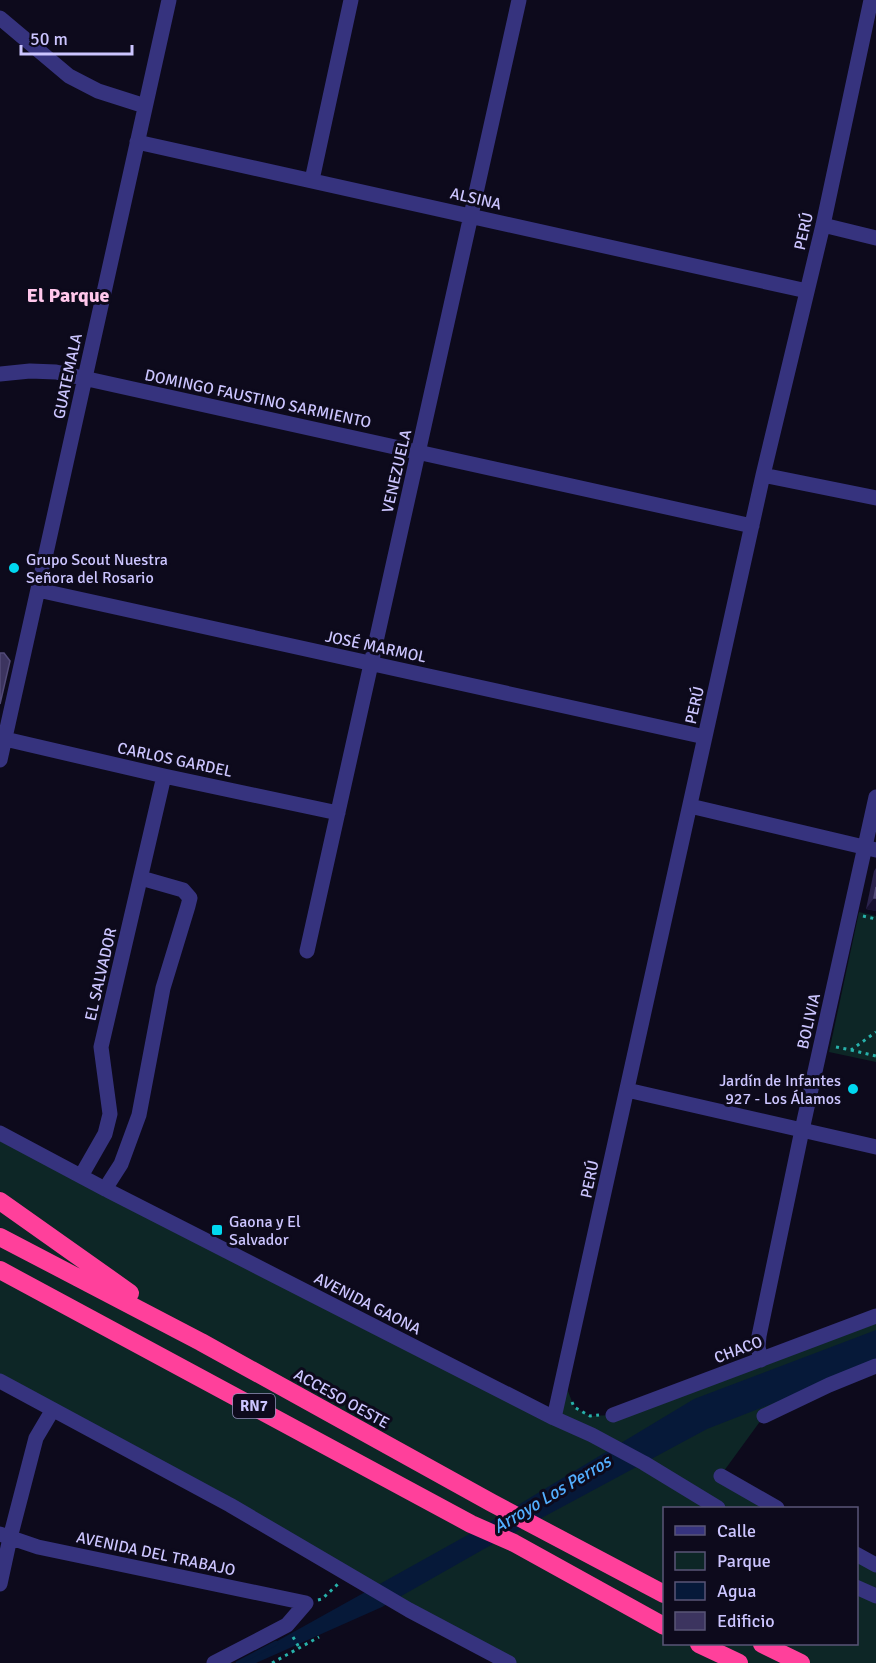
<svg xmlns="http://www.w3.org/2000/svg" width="876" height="1663" viewBox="0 0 876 1663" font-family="Signika,sans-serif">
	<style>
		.green { fill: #0d2626 }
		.water { fill: #061939 }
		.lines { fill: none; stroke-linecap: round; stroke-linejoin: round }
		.stream { stroke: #061939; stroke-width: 4.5 }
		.path { stroke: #27b1aa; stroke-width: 3; stroke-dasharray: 3 4.5; stroke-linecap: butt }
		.minor { stroke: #36337e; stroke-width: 15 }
		.highway { stroke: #ff409b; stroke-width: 18 }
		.wall { fill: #2a224c }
		.shaded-wall { fill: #171130 }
		.building { fill: #3c345f; stroke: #524a78; stroke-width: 1.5 }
		.poi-dot { fill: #00d8f0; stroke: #0d0a1c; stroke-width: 2 }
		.labels { text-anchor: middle; stroke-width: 6; stroke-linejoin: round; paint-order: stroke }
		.shield { fill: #0d0a1c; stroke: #938dbb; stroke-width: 1.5 }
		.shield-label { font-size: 15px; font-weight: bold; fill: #ccc5ff }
		.street-label { font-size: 16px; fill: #ccc5ff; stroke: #0d0a1c }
		.poi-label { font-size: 16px; fill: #ccc5ff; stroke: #0d0a1c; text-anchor: start }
		.water-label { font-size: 18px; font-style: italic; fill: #53afff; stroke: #0d0a1c }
		.quarter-label { font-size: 20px; font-weight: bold; fill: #ffc7eb; stroke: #0d0a1c }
	</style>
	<rect width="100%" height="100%" fill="#0d0a1c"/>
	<path class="green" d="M859,912L876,916V1062L829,1052Z
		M0,1133L554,1418L563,1378L574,1407L590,1416L613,1415L876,1316V1366L764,1416L721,1475L777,1508H664V1644H856L857,1554L876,1565V1663H509L0,1381Z"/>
	<path class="water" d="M876,1330V1363L707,1429L484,1549L382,1607L256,1663H238L473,1532L694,1399Z"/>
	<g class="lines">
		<path class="stream" d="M238,1663L276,1643"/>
		<path class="path" d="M863,916L876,919
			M836,1047L851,1050L876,1032
			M851,1050L876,1056
			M572,1402L574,1407L590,1416L599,1415
			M318,1600L322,1599L338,1584
			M293,1637L300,1649
			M272,1663L319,1637"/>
		<path class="minor" d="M0,18L69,76L98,91L145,106
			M137,142L807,291
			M312,180L351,0
			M823,225L876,238
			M0,374L30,371L56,372L752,526
			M763,475L876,498
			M38,590L705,737
			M5,739L164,776L338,813
			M0,760L169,0
			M690,806L876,850
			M307,951L519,0
			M627,1090L876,1147
			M0,1133L105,1189L554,1418L592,1435L644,1463L718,1508
			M81,1176L105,1134L110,1114L101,1047L164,776
			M105,1189L121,1164L139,1115L163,988L188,906L190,898L183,890L141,878
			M761,1360L758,1347L759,1336L802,1130L876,797
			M0,1381L230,1505L409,1610L509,1663
			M613,1415L876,1316
			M764,1416L829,1385L876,1366
			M554,1418L763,475L823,225L871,0
			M721,1476L777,1508
			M0,1534L38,1547L306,1603L287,1625L214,1663
			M856,1554L876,1565
			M0,1584L10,1538L36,1438L52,1411
			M856,1587L876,1596"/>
		<path class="highway" d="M0,1201L130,1293
			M0,1237L201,1342L492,1503L664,1594
			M0,1270L471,1524L514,1543L664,1626
			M699,1644L739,1663
			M762,1644L801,1663"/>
	</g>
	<path class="wall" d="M876,868V911L866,909L874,871Z"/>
	<path class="shaded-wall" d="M874,898H876V911L866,909Z"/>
	<path class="building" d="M0,653H4L10,661L0,704Z
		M876,887V898H874Z"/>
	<g class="poi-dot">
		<circle cx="14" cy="568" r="6"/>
		<circle cx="853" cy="1089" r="6"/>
		<rect x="211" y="1224" width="12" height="12" rx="3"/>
	</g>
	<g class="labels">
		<rect class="shield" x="233" y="1394" width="42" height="24" rx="4.5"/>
		<g class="shield-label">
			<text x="254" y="1411">RN7</text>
		</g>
		<g class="street-label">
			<text transform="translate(476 198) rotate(13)" y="6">ALSINA</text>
			<text transform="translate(803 231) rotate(-77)" y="6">PERÚ</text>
			<text transform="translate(67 376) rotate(-78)" y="6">GUATEMALA</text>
			<text transform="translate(258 398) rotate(12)" y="6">DOMINGO FAUSTINO SARMIENTO</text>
			<text transform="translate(396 471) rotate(-77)" y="6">VENEZUELA</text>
			<text transform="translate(376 646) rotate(12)" y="6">JOSÉ MARMOL</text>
			<text transform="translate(694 705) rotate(-77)" y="6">PERÚ</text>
			<text transform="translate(175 759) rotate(12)" y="6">CARLOS GARDEL</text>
			<text transform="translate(100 974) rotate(-77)" y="6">EL SALVADOR</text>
			<text transform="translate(808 1021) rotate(-77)" y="6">BOLIVIA</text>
			<text transform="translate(589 1179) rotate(-78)" y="6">PERÚ</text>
			<text transform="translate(368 1303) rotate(27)" y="6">AVENIDA GAONA</text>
			<text transform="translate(738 1349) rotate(-21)" y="6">CHACO</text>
			<text transform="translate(342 1398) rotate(29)" y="6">ACCESO OESTE</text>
			<text transform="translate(156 1553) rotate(12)" y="6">AVENIDA DEL TRABAJO</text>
		</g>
		<g class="poi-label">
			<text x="26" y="565">Grupo Scout Nuestra<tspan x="26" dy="18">Señora del Rosario</tspan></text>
			<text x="841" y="1086" text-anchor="end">Jardín de Infantes<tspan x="841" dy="18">927 - Los Álamos</tspan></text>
			<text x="229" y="1227">Gaona y El<tspan x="229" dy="18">Salvador</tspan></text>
		</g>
		<g class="water-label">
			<text transform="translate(552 1494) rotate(-31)" y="6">Arroyo Los Perros</text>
		</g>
		<g class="quarter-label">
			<text x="68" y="302">El Parque</text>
		</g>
	</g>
	<rect x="663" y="1507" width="195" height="138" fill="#0d0a1c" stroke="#595577" stroke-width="1.5"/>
	<rect x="675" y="1526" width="30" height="9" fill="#36337e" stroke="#595577" stroke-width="1.5"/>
	<text x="717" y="1537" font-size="18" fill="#ccc5ff">Calle</text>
	<rect x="675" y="1552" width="30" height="18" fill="#0d2626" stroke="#595577" stroke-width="1.5"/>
	<text x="717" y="1567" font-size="18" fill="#ccc5ff">Parque</text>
	<rect x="675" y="1582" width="30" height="18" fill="#061939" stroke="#595577" stroke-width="1.5"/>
	<text x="717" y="1597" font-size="18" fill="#ccc5ff">Agua</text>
	<rect x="675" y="1612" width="30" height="18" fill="#3c345f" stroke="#595577" stroke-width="1.5"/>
	<text x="717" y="1627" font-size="18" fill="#ccc5ff">Edificio</text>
	<path d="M21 45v9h111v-9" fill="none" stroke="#ccc5ff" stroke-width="3"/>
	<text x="30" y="45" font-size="18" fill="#ccc5ff" stroke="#0d0a1c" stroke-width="4.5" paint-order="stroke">50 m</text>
</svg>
